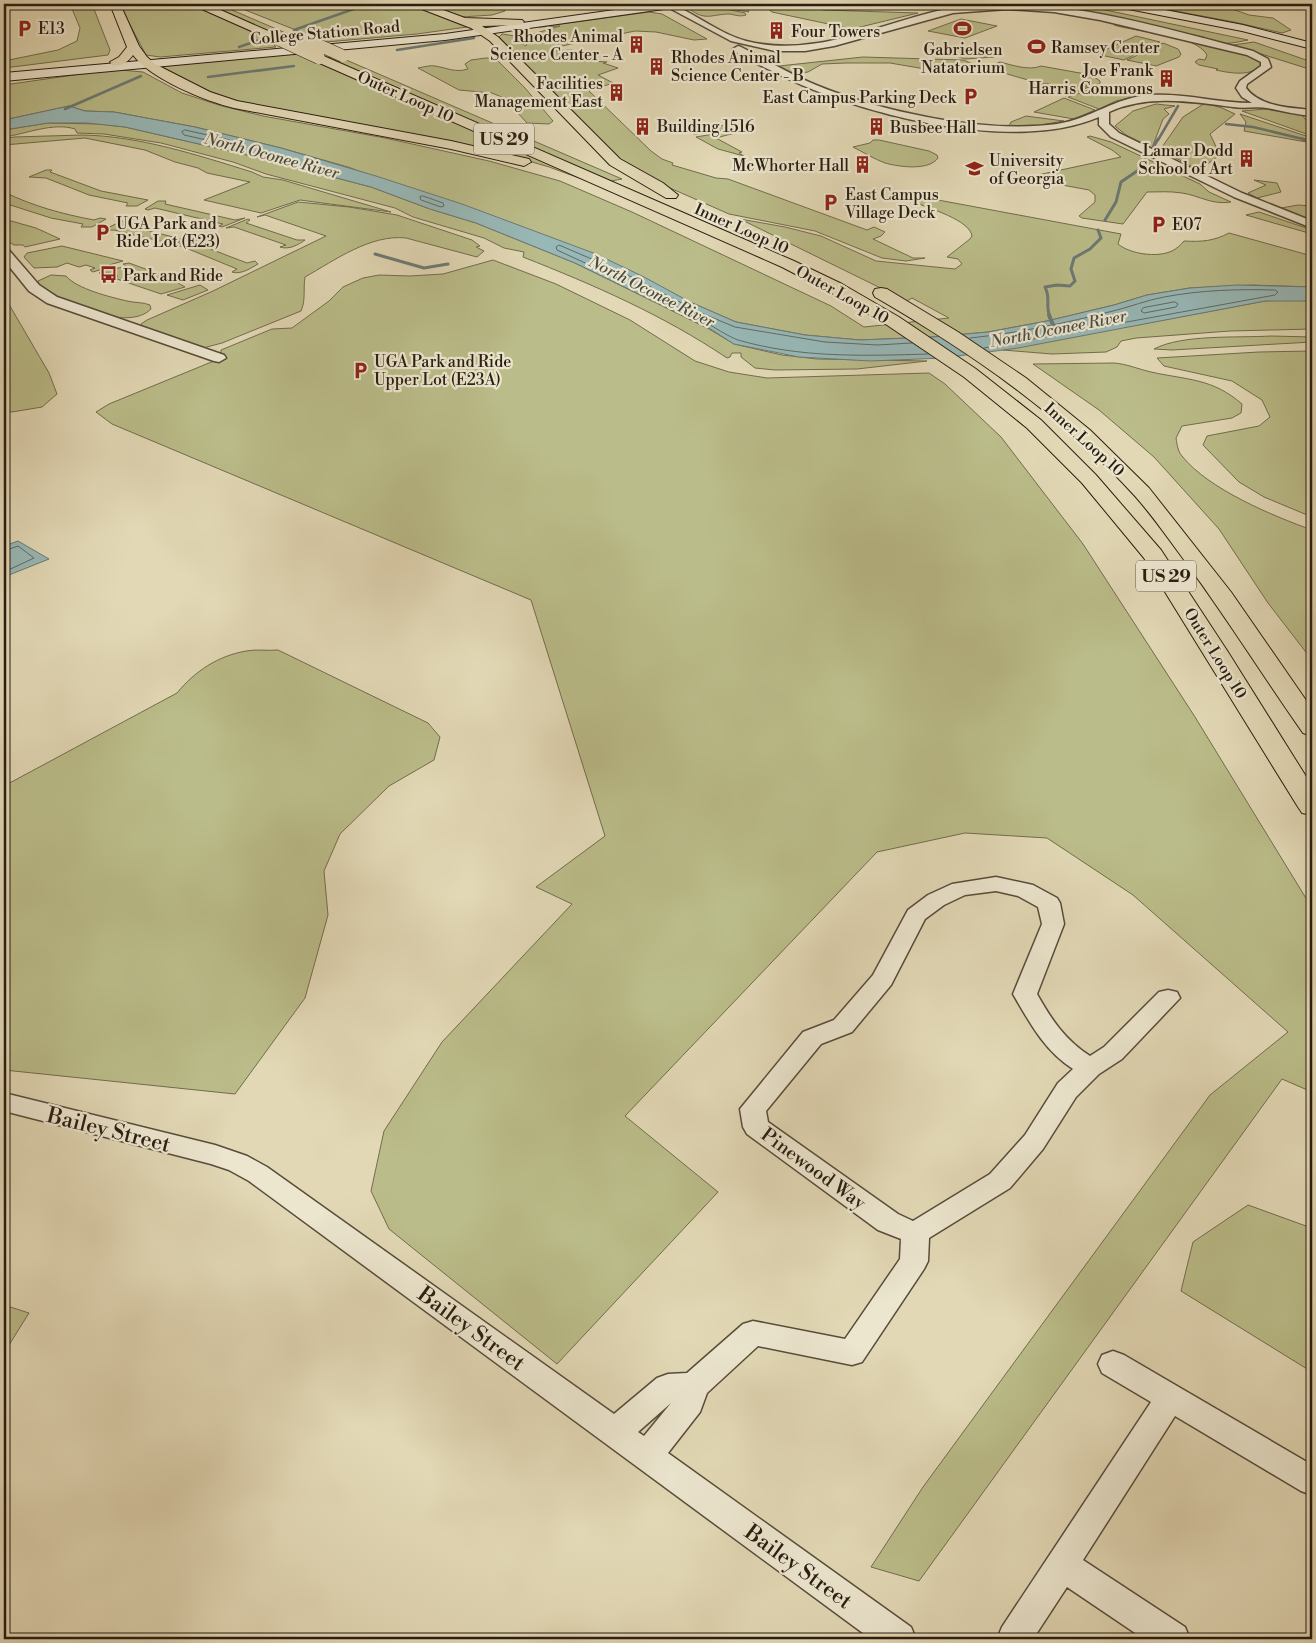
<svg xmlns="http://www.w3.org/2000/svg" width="1316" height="1643" viewBox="0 0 1316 1643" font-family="'Libre Bodoni',serif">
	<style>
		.green { fill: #babc89; stroke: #726c4d }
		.water { fill: #98b8b7; stroke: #6c7a75 }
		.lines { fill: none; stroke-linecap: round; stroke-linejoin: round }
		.shore { stroke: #606a64; stroke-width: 1 }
		.stream-far2 { stroke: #6c7a75; stroke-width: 2.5 }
		.stream-far1 { stroke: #6c7a75; stroke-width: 3 }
		.stream { stroke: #6c7a75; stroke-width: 4 }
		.street-casing { stroke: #574c3a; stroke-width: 3 }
		.secondary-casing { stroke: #291d11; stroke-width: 2 }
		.highway-casing { stroke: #291d11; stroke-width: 2 }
		.street { fill: #ece6cf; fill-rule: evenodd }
		.secondary { fill: #ece6cf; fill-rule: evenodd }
		.highway { fill: #e2d8b5; fill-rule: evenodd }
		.highway-bridge-casing { stroke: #291d11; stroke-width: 13; stroke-linecap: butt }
		.highway-bridge { stroke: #e2d8b5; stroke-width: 12 }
		.labels { text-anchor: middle; stroke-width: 4.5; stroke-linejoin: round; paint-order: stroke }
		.far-poi-label { font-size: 16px; fill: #291d11; stroke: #ece6cf; text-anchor: start }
		.far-street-label { font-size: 16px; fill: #291d11; stroke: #ece6cf }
		.far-water-label { font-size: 16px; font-style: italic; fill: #4a4c43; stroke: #ece6cf }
		.shield { fill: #ece6cf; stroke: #64594a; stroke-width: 1 }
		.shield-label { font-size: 18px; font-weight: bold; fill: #291d11 }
		.street-label { font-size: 19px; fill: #291d11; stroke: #ece6cf }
		.near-street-label { font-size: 22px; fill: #291d11; stroke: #ece6cf }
	</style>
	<rect width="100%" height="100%" fill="#e2d8b5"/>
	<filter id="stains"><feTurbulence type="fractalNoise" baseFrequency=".004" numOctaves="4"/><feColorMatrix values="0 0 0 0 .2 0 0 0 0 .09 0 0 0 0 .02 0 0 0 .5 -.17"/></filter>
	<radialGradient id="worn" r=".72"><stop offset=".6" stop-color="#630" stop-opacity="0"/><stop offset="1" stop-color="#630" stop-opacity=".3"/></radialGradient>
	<path class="green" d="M70,4H92L110,50L108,55L4,68V61L58,50L77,41L80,28Z
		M119,4H192L269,38L267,39L278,45H274L276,47L160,57L146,55Z
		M205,4H218L295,37L284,38Z
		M230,4H409L467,27L417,34L326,42Z
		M425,4H481L503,7L505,11L492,15L461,17Z
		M700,4H748L746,7L749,12L717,7L745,13L746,15C740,17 735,15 730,14C711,14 706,22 688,8Z
		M772,4H785L824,10L918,13L852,29L772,12L767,8Z
		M987,4H1077L1248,40C1233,43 1218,47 1204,37L1061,8Z
		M1138,4H1219L1249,15L1273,18L1291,30L1282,33L1234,22Z
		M649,12L662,14L707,39L694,40L656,32L635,31L552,48L554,51L572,50L566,52C575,62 595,61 607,62L603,63L618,68L598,75L613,83L589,91L651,151L662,159L673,163L672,165L716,178L728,179L867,230L874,227L885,232L881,236L873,239L913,258H925L906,261L882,258L815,231L729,214L645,177L614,156L499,37L502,34L515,36L519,42L526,46L529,39L540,37L533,34L560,26L539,27Z
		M961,19L997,26L965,38L928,31Z
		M1117,22L1244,53L1260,61L1261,65C1252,77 1229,73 1216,70L1218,69L1199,65L1195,62L1199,59L1205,60L1207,55C1196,34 1135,32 1114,25Z
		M1136,36L1160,42L1124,60L1096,54Z
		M1254,42L1312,62V70L1233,45Z
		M1163,43L1178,49L1181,54L1179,57L1156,66L1127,60Z
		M942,47L994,57L965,59L938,49Z
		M296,53L594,181L590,182L549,167L512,156L240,102L197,87L159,66Z
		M337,56L622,179L611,181L326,58Z
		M863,57L963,60L976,65L974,66H976L964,70H931L890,63H846L822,64L808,72L793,74L779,66Z
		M486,58L496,59L525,88L553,121L549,124L527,123L504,98L492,93L459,90L418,68C424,67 430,65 435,66C448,68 455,73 468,69L465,64L471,60Z
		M1000,62C1012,65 1029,71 1041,66L1091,75L1100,81V84C1061,91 1023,80 987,67Z
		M120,70L143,72L182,93L222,106L263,116L385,138L489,161L560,181L632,212L831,306L864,327L949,318L912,298L907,301L740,219L785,227L821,236L876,261L955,269L962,264L958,259L947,257L970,239L972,236C970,220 928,208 914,202L925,199L938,200L1121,234L1118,244C1130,254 1157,258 1172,251C1176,249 1181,245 1184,241C1202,242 1214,241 1229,233L1312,256V287L1253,285L1190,288L1147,295L1114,305L1047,321L988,332L933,337L860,340L805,335L736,322L690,302L625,268L348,167L281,148L195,127L114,112L85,111L69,106L4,120V85L95,72Z
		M1033,84L1089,87L1066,96Z
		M1100,86C1113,86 1140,83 1148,94L1116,101L1099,109L1068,97Z
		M1064,98L1095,110L1074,119L1034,112Z
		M1205,103L1222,108L1235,114L1210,134L1220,155L1199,170L1160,150L1183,117Z
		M1156,104L1175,106L1164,109L1169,114L1163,119L1152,148L1126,135L1115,126L1133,111Z
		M1266,109L1302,115L1312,128V136L1242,111Z
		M1240,114L1312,138V143L1244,131L1246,122Z
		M1026,116L1064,121L1040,125L1009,126L1011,122Z
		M48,123L100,124L125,127L260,158L371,187L430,209L476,223L575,263L709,329L734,344L782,355L817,359L927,361L857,369L775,370L755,368L741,357V353H732L730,357L727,358C663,315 594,285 523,257L524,252L504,248L484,238L413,217L395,208L266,174L233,162L161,143L104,134L77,133L75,129C53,122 26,134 4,137V130Z
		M730,123L747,127L696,134H693L691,130C705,129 717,128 730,123Z
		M744,129L746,130L716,138L742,152L739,153L744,156L718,149L696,137Z
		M82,135C140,136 197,155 252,172L263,177L283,180L391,212L300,200L261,213L204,200L250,182L207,173L198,168L175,162L145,150L85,138L4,145V139L14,137Z
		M1090,136L1111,142L1200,184L1209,192L1231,202C1211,205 1201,196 1182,193C1170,191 1159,192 1147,192L1123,224L1082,218L1079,216L1095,202V195L1089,190L1030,179L1033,176L1121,157L1112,150L1087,137Z
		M873,140H879L929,151L937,155L938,158C929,171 899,167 885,163C874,159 863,152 853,147L870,143Z
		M46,170H52L50,172L101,191L148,200L137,206H126L128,203L89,195L46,178L29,177Z
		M1254,180L1277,183L1281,192L1257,198L1248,193L1266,185Z
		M4,192C33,206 62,214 94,220L100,218L106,219L92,227H81L83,224L51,218L4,203Z
		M158,201H166L165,204L235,220L245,218L222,227L219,226L223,224L155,208L148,210L145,209Z
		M298,202L349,207L397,215L472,240L480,246L476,247L484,251L477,257L406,238C371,234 335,260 305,277C303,289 306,300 301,311L222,343L203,348L147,330L142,326L141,324L147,320L213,291L326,236L265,215L257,217Z
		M1298,205L1312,206V222L1276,209Z
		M1259,212L1312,230V234L1246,215Z
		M4,219L36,228L60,239L25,247L23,245H14L4,239Z
		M248,219L250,220L246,223L297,240H305C298,245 289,250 280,247L286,245L234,227L226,228Z
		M122,221L126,222L123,225L182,239L191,238L167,246H164L168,243L114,230L101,231Z
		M195,239L197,240L192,242L247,263L255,261L258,264C251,268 241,275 232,272L237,269L186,248L180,246L170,247Z
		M62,246L123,261L109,265L112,266L93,272L90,270L95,268L86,265L79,267L67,263L57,267L34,268L24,257L27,253Z
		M493,260L556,284L630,320L695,361L729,372L767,378L929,373L945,384L1001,437L1083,544L1195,717L1312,908V1092L1282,1079L919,1581L871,1567L923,1487L1210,1095L1288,1032L1133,895L1047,838L965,833L877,852L625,1116L718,1192L557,1364L389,1229L371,1191L384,1131L442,1042L572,904L536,887L605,836L531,600L112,424L96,412L109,404L226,356L221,353V350L272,329L292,328L329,301L343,287L363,278L379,275L410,276L443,274Z
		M129,263L170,278L185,287L161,294L114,278L118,276L110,273H99C108,269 117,269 126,266L123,264Z
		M51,275L66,276C77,289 110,297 127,301C135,303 143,302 150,305L151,309C127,333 62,302 39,285L38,281Z
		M200,285L208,290L183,300L167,295Z
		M1282,300L1312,301V329L1230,331L1136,338L1121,341L1117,347L1106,352L1052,354L1003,350L1265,301Z
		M7,301L49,373L57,394L42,407L12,412L4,411V302Z
		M1271,336L1312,337V342L1172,350L1154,349C1183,334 1237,338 1271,336Z
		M1312,351V517L1264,497L1239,482L1203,445L1207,436L1259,426L1270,417L1262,400L1232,381L1164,366L1157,358L1259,352Z
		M1114,363C1127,364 1138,369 1151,372C1187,380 1212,378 1242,404L1241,413L1232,418L1182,426L1176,438C1177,444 1178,452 1182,456C1208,489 1273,516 1312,530V660L1268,603L1219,529L1154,457L1099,410L1033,364Z
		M278,650L428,723L440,737L434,760L389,786L340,834L324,871L328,915L305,998L235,1094L4,1070V786L177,693C195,671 218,656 246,651C256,649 268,651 278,650Z
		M1248,1205L1306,1226L1312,1232V1372L1181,1291L1193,1242Z
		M4,1305L29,1313L4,1353Z"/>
	<path class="water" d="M69,106L85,111L114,112L195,127L281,148L376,176L462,204L596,254L644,277L690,302L736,322L805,335L860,340L933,337L988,332L1047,321L1114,305L1147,295L1190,288L1237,285L1312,287V301H1265L1018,348L943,358L871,361L799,357L734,344L709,328L575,263L476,223L430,209L371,187L260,158L125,127L87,123H48L4,130V120Z
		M18,541L49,559L4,577V546Z"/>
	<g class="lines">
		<path class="shore" d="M185,130L230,140L232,143L229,145L184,135L182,132Z
			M423,196L443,203L444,206L441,207L421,200L420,197Z
			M1175,302L1178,304L1176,307L1144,313L1141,311L1143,308Z
			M970,338C1018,333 1066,323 1113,311C1130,307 1147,300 1164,297C1201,290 1238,289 1275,290L1278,292L1275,295L984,348
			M912,343L877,345L825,342L735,327L699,312L622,272L559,245L556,247L557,250C601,270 645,291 688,312C702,319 726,336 738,340C800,358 864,356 928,354
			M4,551L18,546L34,558L4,572"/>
		<path class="stream-far2" d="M294,30L368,4
			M239,47L265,38
			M397,50L474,38
			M208,77L294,66
			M65,109L141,76
			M1226,124L1253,127L1307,140
			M1158,140L1178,106"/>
		<path class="stream-far1" d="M1302,139L1307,140
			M1154,146L1158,139
			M1105,220L1116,202L1121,182L1140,169L1141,162
			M375,254L424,268L448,264
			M1050,317C1045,306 1051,298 1045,287L1057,285L1070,286L1075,281L1071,269L1074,258L1090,249L1101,238L1098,230"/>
		<path class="stream" d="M1049,315L1053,325"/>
		<defs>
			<path id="street" d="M662,4H672C697,15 720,34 746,41C830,62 904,7 986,4C1077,1 1166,29 1253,51L1268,59L1271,67L1247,84L1246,88C1260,107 1291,108 1312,110V116C1297,115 1282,111 1267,108C1256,106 1244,109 1233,107C1191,102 1149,94 1109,112V124L1119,133L1242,193L1312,221V228L1234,197L1111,137L1099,125V117C1012,155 851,113 770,70C758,64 742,58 733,49L738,46L741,47C766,60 790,74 816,85C882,112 985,134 1057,124C1090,119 1116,97 1150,95C1185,93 1218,103 1252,103L1242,97L1236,88L1240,81L1261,66V62L1247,55L1100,20L1054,12L1007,9L953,13L834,46L805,51H775L731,41Z
				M4,248L8,249L39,285L57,297L224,355L226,358L219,362L214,361L47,303L29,291L4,260Z
				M996,877L1033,885L1057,898L1060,903L1064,924L1037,994C1051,1019 1065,1040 1090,1056L1104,1047L1159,992L1168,990L1177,992L1180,998L1122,1059L1099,1074L1076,1097L1043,1149L1010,1188L929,1238L928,1261L924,1269L862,1362L852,1365L758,1346L707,1393L700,1412L668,1453L911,1627L916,1639H871L249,1181L229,1170L211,1164L4,1111V1093L215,1145L247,1156L267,1167L614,1414L657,1378L668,1374L687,1373L743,1324L753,1321L845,1339L900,1259L901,1239L878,1230L747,1134L743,1127L740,1109L803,1032L834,1020L873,975L908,910L928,895L952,884ZM996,891L1018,896L1038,907L1042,924L1013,994C1030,1023 1044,1050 1073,1069L1058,1083L1025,1135L990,1174L913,1221L898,1214L768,1122L766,1111L821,1044L852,1032L891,985L925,919L944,905L965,895ZM671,1403L644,1436L638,1432Z
				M1113,1351L1124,1355L1312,1465V1495L1301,1491L1175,1416L1083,1560L1185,1627L1190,1639H1144L1067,1587L1033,1639H997L1002,1627L1151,1402L1102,1373L1098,1364L1102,1355Z"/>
			<path id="secondary" d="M657,4H683L678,7L445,40L4,81V73L445,34Z
				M1113,4H1134L1243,25L1312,43V49L1242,31L1118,7Z"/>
			<path id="highway" d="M110,4H120L139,46L147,57L155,64L210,92L237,101L451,141L529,159L531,162L524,166L451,149L234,108C205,101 151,79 133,55C128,62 121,67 112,65L110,62L119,57L127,47Z
				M194,4H207L284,38L286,40L284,42H276L195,6Z
				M413,4H427L465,18L522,20L524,22L522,24L518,25L482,26L498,37L620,159L663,183L678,195L676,198H666L610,165L490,41L471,28L414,6Z
				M319,54L794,261L842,284L899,317L976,369L1041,420L1096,475L1161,550L1228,652L1312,786V815L1302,813L1298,807L1144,558L1082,483L1027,428L964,377L887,325L830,292L782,267L315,61L313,58L315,55Z
				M881,288L887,289L958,332L1026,378L1090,430L1149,488L1231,592L1312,709V736L1303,733C1261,673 1223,612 1179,553C1165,534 1151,514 1135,496C1060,414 970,352 875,297L873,293L875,289Z"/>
		</defs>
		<use href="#street" class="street-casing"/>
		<use href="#secondary" class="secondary-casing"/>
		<use href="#highway" class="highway-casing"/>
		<use href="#street" class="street"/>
		<use href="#secondary" class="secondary"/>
		<use href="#highway" class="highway"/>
		<defs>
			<path id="highway-bridge" d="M303,38L343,56
				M280,40L319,58"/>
		</defs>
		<use href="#highway-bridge" class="highway-bridge-casing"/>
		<use href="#highway-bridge" class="highway-bridge"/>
	</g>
	<defs>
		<symbol id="parking-bare" viewBox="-9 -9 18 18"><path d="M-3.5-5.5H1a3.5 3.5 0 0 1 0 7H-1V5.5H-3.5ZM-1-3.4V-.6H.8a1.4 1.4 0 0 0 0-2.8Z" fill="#8f2418" stroke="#ece6cf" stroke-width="2.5" paint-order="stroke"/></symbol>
		<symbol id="stadium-bare" viewBox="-9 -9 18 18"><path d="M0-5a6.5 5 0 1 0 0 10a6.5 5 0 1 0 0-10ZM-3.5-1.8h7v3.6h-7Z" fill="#8f2418" stroke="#ece6cf" stroke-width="2.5" paint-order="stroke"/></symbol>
		<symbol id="building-bare" viewBox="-9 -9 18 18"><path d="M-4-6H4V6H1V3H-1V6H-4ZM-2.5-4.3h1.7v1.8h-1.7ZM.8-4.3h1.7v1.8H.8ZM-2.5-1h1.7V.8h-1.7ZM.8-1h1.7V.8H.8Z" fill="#8f2418" stroke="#ece6cf" stroke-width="2.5" paint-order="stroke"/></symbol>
		<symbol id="university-bare" viewBox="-9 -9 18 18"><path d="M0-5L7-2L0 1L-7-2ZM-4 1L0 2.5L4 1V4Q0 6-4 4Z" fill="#8f2418" stroke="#ece6cf" stroke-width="2.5" paint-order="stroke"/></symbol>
		<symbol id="bus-bare" viewBox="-9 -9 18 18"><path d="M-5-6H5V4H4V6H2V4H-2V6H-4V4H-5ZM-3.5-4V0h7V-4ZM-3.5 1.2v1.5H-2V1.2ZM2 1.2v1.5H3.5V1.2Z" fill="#8f2418" stroke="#ece6cf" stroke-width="2.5" paint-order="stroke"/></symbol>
	</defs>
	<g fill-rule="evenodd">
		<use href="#parking-bare" x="12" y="16" width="25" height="25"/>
		<use href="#stadium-bare" x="950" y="16" width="25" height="25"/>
		<use href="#building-bare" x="764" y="18" width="25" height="25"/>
		<use href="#building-bare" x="624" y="32" width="25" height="25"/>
		<use href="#stadium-bare" x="1024" y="34" width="25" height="25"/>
		<use href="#building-bare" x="644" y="54" width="25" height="25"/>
		<use href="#building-bare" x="1154" y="66" width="25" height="25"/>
		<use href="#building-bare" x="604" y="80" width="25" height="25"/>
		<use href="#parking-bare" x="958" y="84" width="25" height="25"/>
		<use href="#building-bare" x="630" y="114" width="25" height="25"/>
		<use href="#building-bare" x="864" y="114" width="25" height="25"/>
		<use href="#building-bare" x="1234" y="146" width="25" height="25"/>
		<use href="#building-bare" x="850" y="152" width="25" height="25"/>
		<use href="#university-bare" x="962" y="156" width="25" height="25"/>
		<use href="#parking-bare" x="818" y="190" width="25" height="25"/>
		<use href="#parking-bare" x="1146" y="212" width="25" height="25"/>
		<use href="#parking-bare" x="90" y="220" width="25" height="25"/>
		<use href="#bus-bare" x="96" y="262" width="25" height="25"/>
		<use href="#parking-bare" x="348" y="358" width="25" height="25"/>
	</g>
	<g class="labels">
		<g class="far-poi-label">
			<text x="38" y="34">E13</text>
			<text x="791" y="37">Four Towers</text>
			<text x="623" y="42" text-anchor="end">Rhodes Animal<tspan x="623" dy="18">Science Center - A</tspan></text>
			<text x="1051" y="53">Ramsey Center</text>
			<text x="963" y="55" text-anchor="middle">Gabrielsen<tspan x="963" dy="18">Natatorium</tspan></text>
			<text x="671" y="63">Rhodes Animal<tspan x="671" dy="18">Science Center - B</tspan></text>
			<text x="1153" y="76" text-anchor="end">Joe Frank<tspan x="1153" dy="18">Harris Commons</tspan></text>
			<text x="603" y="89" text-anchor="end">Facilities<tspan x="603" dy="18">Management East</tspan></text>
			<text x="956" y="103" text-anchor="end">East Campus Parking Deck</text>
			<text x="657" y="132">Building 1516</text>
			<text x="890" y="133">Busbee Hall</text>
			<text x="1233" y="156" text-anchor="end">Lamar Dodd<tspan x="1233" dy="18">School of Art</tspan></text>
			<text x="989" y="166">University<tspan x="989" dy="18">of Georgia</tspan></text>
			<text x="849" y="171" text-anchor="end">McWhorter Hall</text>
			<text x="845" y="200">East Campus<tspan x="845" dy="18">Village Deck</tspan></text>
			<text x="116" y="229">UGA Park and<tspan x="116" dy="18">Ride Lot (E23)</tspan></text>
			<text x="1172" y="230">E07</text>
			<text x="123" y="281">Park and Ride</text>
			<text x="374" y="367">UGA Park and Ride<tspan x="374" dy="18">Upper Lot (E23A)</tspan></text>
		</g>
		<g class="far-street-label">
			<text transform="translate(325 32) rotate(-5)" y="6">College Station Road</text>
			<text transform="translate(406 96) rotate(24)" y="6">Outer Loop 10</text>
			<text transform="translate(742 228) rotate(24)" y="6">Inner Loop 10</text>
			<text transform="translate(843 294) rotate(29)" y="6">Outer Loop 10</text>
			<text transform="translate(1085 439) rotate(42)" y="6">Inner Loop 10</text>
			<text transform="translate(1216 653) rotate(58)" y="6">Outer Loop 10</text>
		</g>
		<g class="far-water-label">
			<text transform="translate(272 155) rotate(15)" y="6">North Oconee River</text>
			<text transform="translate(652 291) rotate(27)" y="6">North Oconee River</text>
			<text transform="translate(1058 328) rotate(-11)" y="6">North Oconee River</text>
		</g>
		<g class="shield">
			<rect x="474" y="123.5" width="60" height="31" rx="4"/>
			<rect x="1136" y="560.5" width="60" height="31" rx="4"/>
		</g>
		<g class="shield-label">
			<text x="504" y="145">US 29</text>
			<text x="1166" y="582">US 29</text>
		</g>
		<g class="street-label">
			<text transform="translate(814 1168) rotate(36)" y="7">Pinewood Way</text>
		</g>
		<g class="near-street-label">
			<text transform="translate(109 1129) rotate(14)" y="8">Bailey Street</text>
			<text transform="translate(472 1328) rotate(36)" y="8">Bailey Street</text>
			<text transform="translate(799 1566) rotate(36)" y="8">Bailey Street</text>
		</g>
	</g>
	<rect width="1316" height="1643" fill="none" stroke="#e2d8b5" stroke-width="20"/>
	<rect x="5" y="5" width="1306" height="1633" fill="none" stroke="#291d11" stroke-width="2.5"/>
	<rect x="10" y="10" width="1296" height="1623" fill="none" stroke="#291d11"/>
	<rect width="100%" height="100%" filter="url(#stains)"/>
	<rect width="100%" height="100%" fill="url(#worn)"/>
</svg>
